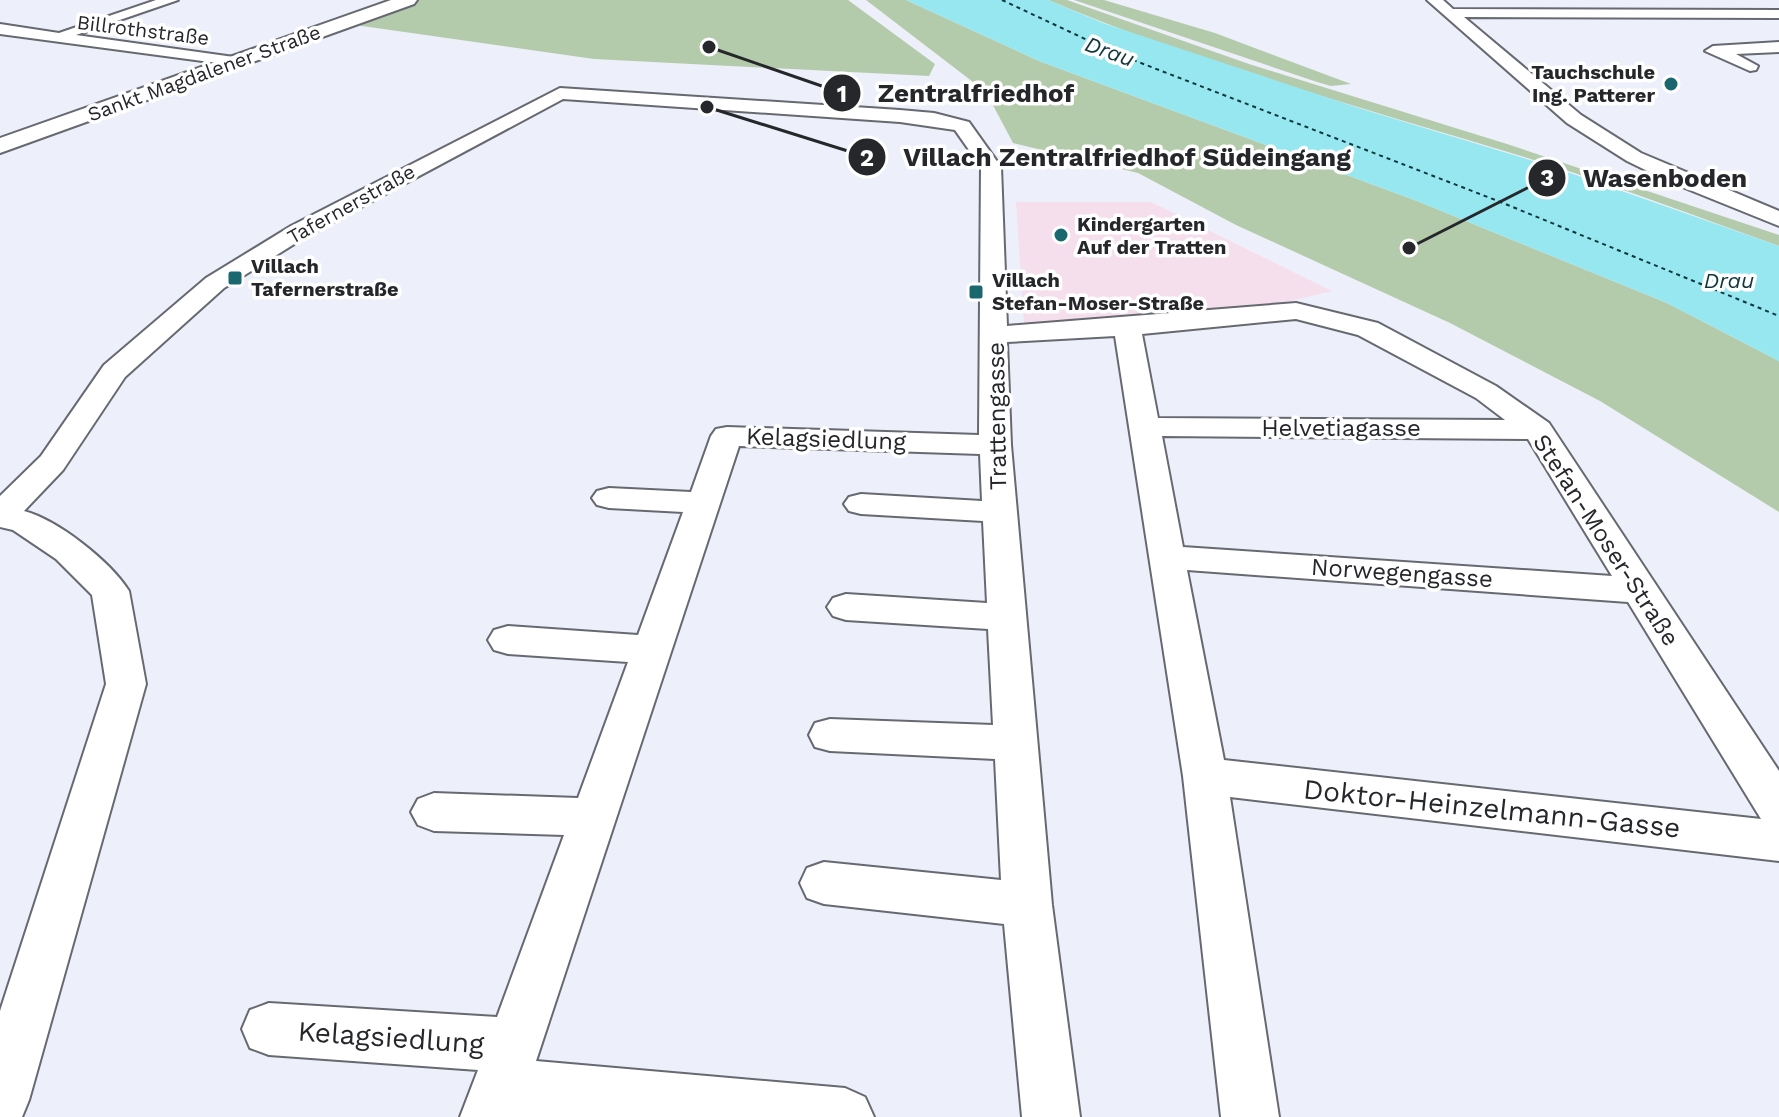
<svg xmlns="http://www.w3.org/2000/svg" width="1779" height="1117" viewBox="0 0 1779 1117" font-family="'Work Sans',sans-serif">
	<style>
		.education { fill: #f6dfec }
		.green { fill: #b4cbab }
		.water { fill: #96e7f0 }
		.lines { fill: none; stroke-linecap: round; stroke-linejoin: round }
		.ferry { stroke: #10383c; stroke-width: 2; stroke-dasharray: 4 4; stroke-linecap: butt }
		.street-casing { stroke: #676971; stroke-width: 4 }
		.secondary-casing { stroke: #676971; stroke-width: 4 }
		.street { fill: #fff; fill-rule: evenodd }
		.secondary { fill: #fff; fill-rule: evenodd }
		.poi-dot { fill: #1b676f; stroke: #fff; stroke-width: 3 }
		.labels { text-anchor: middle; stroke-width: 7; stroke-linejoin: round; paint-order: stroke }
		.far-street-label { font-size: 20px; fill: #26272b; stroke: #fff }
		.far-poi-label { font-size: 20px; font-weight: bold; fill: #26272b; stroke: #fff; text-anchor: start }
		.far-water-label { font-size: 22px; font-style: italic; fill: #10383c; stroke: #fff }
		.street-label { font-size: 24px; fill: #26272b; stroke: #fff }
		.near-street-label { font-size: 28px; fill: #26272b; stroke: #fff }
		.leader { fill: none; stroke: #26272b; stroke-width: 3 }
		.callout-dot { fill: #26272b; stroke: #fff; stroke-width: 3 }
		.mark-label { font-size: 24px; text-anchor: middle; font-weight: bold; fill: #fff }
		.callout-label { font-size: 26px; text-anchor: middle; font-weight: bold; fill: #26272b; stroke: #fff; stroke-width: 7; stroke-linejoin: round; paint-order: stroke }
	</style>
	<rect width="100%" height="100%" fill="#edf0fa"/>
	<path class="education" d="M1016,202H1151L1332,291L1283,303L1024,324Z"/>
	<path class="green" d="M417,0H848L935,64L929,76L594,59L348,24Z
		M866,0H906L1039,61L1417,201L1667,303L1779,361V512L1600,401L1450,323L1236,225L1138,173L1013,143L986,92Z
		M1048,0H1067L1249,64L1507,144L1779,235V246C1703,219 1627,190 1550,165C1382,113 1210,68 1048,0Z
		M1074,0H1104L1215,33L1351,84L1331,86L1317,82Z"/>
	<path class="water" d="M906,0H1048L1103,23L1362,109L1553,167L1779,246V361L1667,303L1417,201L1039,61Z"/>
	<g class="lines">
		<path class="ferry" d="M1002,0L1115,53L1498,201L1779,316"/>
		<defs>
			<path id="street" d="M156,0H178L76,35L234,57L240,58L242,62L240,66L0,34V24L59,33Z
				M1427,0H1443L1453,9L1779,10V18L1464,17L1581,115L1641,153L1779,211V226L1670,182L1627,161L1567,123Z
				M1779,42V52L1736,54L1758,66L1756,70L1750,71L1705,51L1713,46Z
				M560,88L900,110L934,113L969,122L1001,167L1007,326L1296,303L1378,323L1496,386L1549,423L1779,771V861L1230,797L1279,1117H1221L1183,776L1115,336L1007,342L1011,445L1052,905L1080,1117H1022L1004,924L824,904L807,898L800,883L807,868L824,862L1001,880L995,759L830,751L815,747L809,735L815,723L830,719L993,725L988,629L846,620L833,616L827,607L833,598L846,594L987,603L983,521L861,514L849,511L844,504L849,497L861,494L982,501L980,454L739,446L536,1061L845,1088L865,1097L874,1117H460L478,1070L269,1055L250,1048L242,1029L250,1010L269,1003L497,1017L564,835L434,831L418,825L411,812L418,799L434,793L578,798L628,662L508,654L494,650L488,640L494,630L508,626L638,635L683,512L609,508L597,505L592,498L597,491L609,488L691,492L711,436L716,429L727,427L979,435L981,167L955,130L900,122L563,99L307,236L224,288L125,377L63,470L24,511C58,520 110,561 129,591L146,684L29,1100L22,1117H0V1011L106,684L92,595L56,559L13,530L0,527V496L41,456L104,365L206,278L291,226ZM1296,319L1358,335L1476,398L1505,420L1158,418L1142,334ZM1162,436L1528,439L1612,576L1183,547ZM1187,570L1628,602L1761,819L1224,760Z"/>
			<path id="secondary" d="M391,0H417L414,4L0,153V138Z"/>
		</defs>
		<use href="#street" class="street-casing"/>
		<use href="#secondary" class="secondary-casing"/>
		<use href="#street" class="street"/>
		<use href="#secondary" class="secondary"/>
	</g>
	<g class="poi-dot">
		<circle cx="1671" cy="84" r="8"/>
		<circle cx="1061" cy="235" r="8"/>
		<rect x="227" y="270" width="16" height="16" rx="4"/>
		<rect x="968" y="284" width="16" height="16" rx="4"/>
	</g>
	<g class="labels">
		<g class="far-street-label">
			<text transform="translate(143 30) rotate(7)" y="7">Billrothstraße</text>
			<text transform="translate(204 73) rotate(-20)" y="7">Sankt Magdalener Straße</text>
			<text transform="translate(351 204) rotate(-29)" y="7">Tafernerstraße</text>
		</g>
		<g class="far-poi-label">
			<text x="1655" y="79" text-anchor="end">Tauchschule<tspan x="1655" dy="23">Ing. Patterer</tspan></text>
			<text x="1077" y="231">Kindergarten<tspan x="1077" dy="23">Auf der Tratten</tspan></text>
			<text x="251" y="273">Villach<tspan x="251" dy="23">Tafernerstraße</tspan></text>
			<text x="992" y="287">Villach<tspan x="992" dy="23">Stefan-Moser-Straße</tspan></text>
		</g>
		<g class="far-water-label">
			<text transform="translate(1110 51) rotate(20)" y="8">Drau</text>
			<text x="1729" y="288">Drau</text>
		</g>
		<g class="street-label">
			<text transform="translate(997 416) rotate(-91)" y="8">Trattengasse</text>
			<text x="1341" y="436">Helvetiagasse</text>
			<text transform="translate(826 439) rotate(2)" y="8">Kelagsiedlung</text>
			<text transform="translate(1606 540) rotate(57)" y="8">Stefan-Moser-Straße</text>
			<text transform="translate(1402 573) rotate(4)" y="8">Norwegengasse</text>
		</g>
		<g class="near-street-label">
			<text transform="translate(1492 808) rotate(6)" y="10">Doktor-Heinzelmann-Gasse</text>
			<text transform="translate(391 1037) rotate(4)" y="10">Kelagsiedlung</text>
		</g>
	</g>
	<path class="leader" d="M709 47L842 93M707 107L867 157M1409 248L1547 178"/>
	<g class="callout-dot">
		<circle cx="709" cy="47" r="8"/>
		<circle cx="707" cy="107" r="8"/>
		<circle cx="1409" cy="248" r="8"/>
		<circle cx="842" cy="93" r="20"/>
		<circle cx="867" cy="157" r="20"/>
		<circle cx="1547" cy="178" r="20"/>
	</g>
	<g class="mark-label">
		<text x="842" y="102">1</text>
		<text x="867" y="166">2</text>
		<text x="1547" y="186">3</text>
	</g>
	<g class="callout-label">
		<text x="976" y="102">Zentralfriedhof</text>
		<text x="1127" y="166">Villach Zentralfriedhof Südeingang</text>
		<text x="1665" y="187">Wasenboden</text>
	</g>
</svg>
